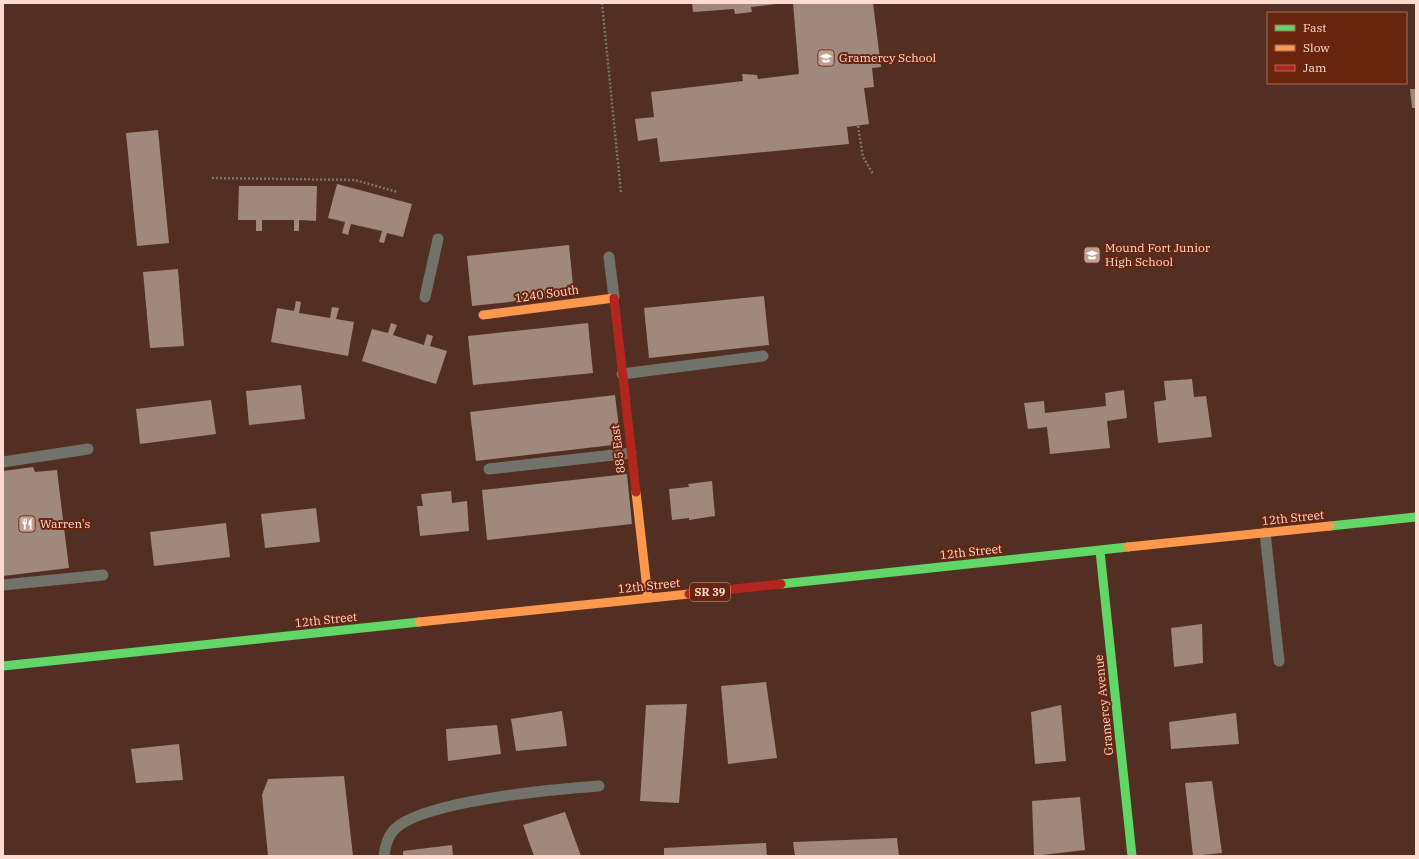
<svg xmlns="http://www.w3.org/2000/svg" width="1419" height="859" viewBox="0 0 1419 859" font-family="'IBM Plex Serif',serif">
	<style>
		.building { fill: #a0887d }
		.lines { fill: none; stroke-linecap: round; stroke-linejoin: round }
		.path { stroke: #78756c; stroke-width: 2.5; stroke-dasharray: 2 2; stroke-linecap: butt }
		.lane { stroke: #717269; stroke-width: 11 }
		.fast { stroke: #63d668; stroke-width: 9 }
		.slow { stroke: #ff974d; stroke-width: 9 }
		.jam { stroke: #b3261e; stroke-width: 9 }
		.labels { text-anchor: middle; stroke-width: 4; stroke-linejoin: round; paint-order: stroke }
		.shield { fill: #67250f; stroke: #d0a496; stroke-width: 1 }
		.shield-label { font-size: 11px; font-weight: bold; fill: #fddbd0 }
		.poi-label { font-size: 12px; fill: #fddbd0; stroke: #67250f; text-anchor: start }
		.street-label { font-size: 12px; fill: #fddbd0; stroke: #67250f }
	</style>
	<rect width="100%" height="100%" fill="#532f23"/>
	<path class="building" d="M692,3H776V4L751,7L752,12L735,14L734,9L693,12Z
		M793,3H873L881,67L872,68L874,87L864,88L869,124L847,127L849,144L660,162L657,138L638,141L635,119L654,117L651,92L743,81L742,74L757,75L758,79L799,74Z
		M1410,89H1416V108H1412Z
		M158,130L169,243L137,246L126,133Z
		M337,184L412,204L403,237L387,233L384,243L379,242L382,231L351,224L348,235L342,233L345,222L328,218Z
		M239,186H317L316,221L299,220V231H294V220H262V231H256V220H238Z
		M569,245L574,295L472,306L467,256Z
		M178,269L184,346L150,348L143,272Z
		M764,296L769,345L649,358L644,308Z
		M296,301L301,302L299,313L330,318L332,307L339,308L336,319L354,322L348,356L271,342L277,308L294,311Z
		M391,323L397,325L393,335L424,345L427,334L433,336L430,346L447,351L436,384L362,361L372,329L388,333Z
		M588,323L593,373L473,385L468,336Z
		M1192,379L1194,397L1206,396L1212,437L1158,443L1154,402L1166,400L1164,381Z
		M301,385L305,419L249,425L246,391Z
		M1124,390L1127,418L1107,421L1110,448L1050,454L1047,427L1028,429L1024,403L1044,401L1045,413L1106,406L1105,393Z
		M615,395L621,444L476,461L470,412Z
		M211,400L216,434L140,444L136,409Z
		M33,467L35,472L57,470L69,568L3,576V471Z
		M627,474L632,524L487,540L482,490Z
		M712,481L715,516L689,520V518L672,520L669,489L689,487L688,484Z
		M451,491L452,503L467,501L469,531L420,536L417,506H423L421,494Z
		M316,508L320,542L265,548L261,514Z
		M226,523L230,557L154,566L150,532Z
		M1202,624L1203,663L1174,667L1171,628Z
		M766,682L777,758L728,764L721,686Z
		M687,704L679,803L640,801L646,705Z
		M1061,705L1066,761L1035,764L1031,712Z
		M562,711L567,746L516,751L511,719Z
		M1236,713L1239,744L1171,749L1169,722Z
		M497,725L501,754L448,761L446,729Z
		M179,744L183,780L136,783L131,749Z
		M344,776L353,856H268L262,795L268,779Z
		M1212,781L1222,853L1193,856L1185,783Z
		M1080,797L1085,850L1034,856L1032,801Z
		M565,812L581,856H534L523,825Z
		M897,838L899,856H795L793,842Z
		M766,843L767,856H664V848Z
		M452,845L453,856H403V851Z"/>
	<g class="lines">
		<path class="path" d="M602,3L621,193
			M858,126L863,157L873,174
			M212,178L355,180L397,192"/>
		<path class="lane" d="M609,257L614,297
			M425,297L438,239
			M622,374L763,356
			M3,462L88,449
			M489,469L631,453
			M1265,533L1279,661
			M3,585L103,575
			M384,856C385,847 387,838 393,831C418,801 557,789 599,786"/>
		<path class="fast" d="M1330,526L1416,517
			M1100,551L1132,856
			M781,584L1128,547
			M3,666L419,622"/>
		<path class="slow" d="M483,315L614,298
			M636,492L648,598
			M1128,547L1330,526
			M419,622L689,594"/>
		<path class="jam" d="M614,298L636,492
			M689,594L781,584"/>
	</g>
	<defs>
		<symbol id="school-square" viewBox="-11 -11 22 22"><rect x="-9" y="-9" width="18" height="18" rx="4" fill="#c29f93" stroke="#67250f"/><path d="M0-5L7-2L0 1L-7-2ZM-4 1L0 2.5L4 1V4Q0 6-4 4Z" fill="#fff"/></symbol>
		<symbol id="restaurant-square" viewBox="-11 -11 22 22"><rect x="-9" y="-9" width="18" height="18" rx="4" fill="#c29f93" stroke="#67250f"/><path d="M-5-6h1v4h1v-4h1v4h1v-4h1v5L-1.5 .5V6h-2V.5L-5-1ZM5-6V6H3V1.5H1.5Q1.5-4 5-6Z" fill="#fff"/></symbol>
	</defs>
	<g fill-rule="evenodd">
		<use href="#school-square" x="816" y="48" width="20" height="20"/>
		<use href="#school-square" x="1082" y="245" width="20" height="20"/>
		<use href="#restaurant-square" x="17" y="514" width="20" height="20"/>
	</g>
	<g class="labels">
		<rect class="shield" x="690" y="583" width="40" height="18" rx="3"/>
		<g class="shield-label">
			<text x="710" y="596">SR 39</text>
		</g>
		<g class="poi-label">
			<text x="839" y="62">Gramercy School</text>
			<text x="1105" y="252">Mound Fort Junior<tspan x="1105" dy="14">High School</tspan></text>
			<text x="40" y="528">Warren's</text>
		</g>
		<g class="street-label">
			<text transform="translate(547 294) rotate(-8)" y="4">1240 South</text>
			<text transform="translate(618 449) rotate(-97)" y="4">885 East</text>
			<text transform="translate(1293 518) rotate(-6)" y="4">12th Street</text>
			<text transform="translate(971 552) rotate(-6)" y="4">12th Street</text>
			<text transform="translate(649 586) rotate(-6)" y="4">12th Street</text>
			<text transform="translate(326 620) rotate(-6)" y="4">12th Street</text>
			<text transform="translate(1104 705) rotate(-96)" y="4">Gramercy Avenue</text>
		</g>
	</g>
	<rect width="1419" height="859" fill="none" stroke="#fddbd0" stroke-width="8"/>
	<rect x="1267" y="12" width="140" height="72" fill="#67250f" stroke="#a36e5c"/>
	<rect x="1275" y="25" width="20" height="6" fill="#63d668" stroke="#a36e5c"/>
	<text x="1303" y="32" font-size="12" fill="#fddbd0">Fast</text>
	<rect x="1275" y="45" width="20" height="6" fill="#ff974d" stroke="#a36e5c"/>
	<text x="1303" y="52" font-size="12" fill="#fddbd0">Slow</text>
	<rect x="1275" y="65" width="20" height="6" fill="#b3261e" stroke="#a36e5c"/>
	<text x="1303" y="72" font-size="12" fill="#fddbd0">Jam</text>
</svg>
